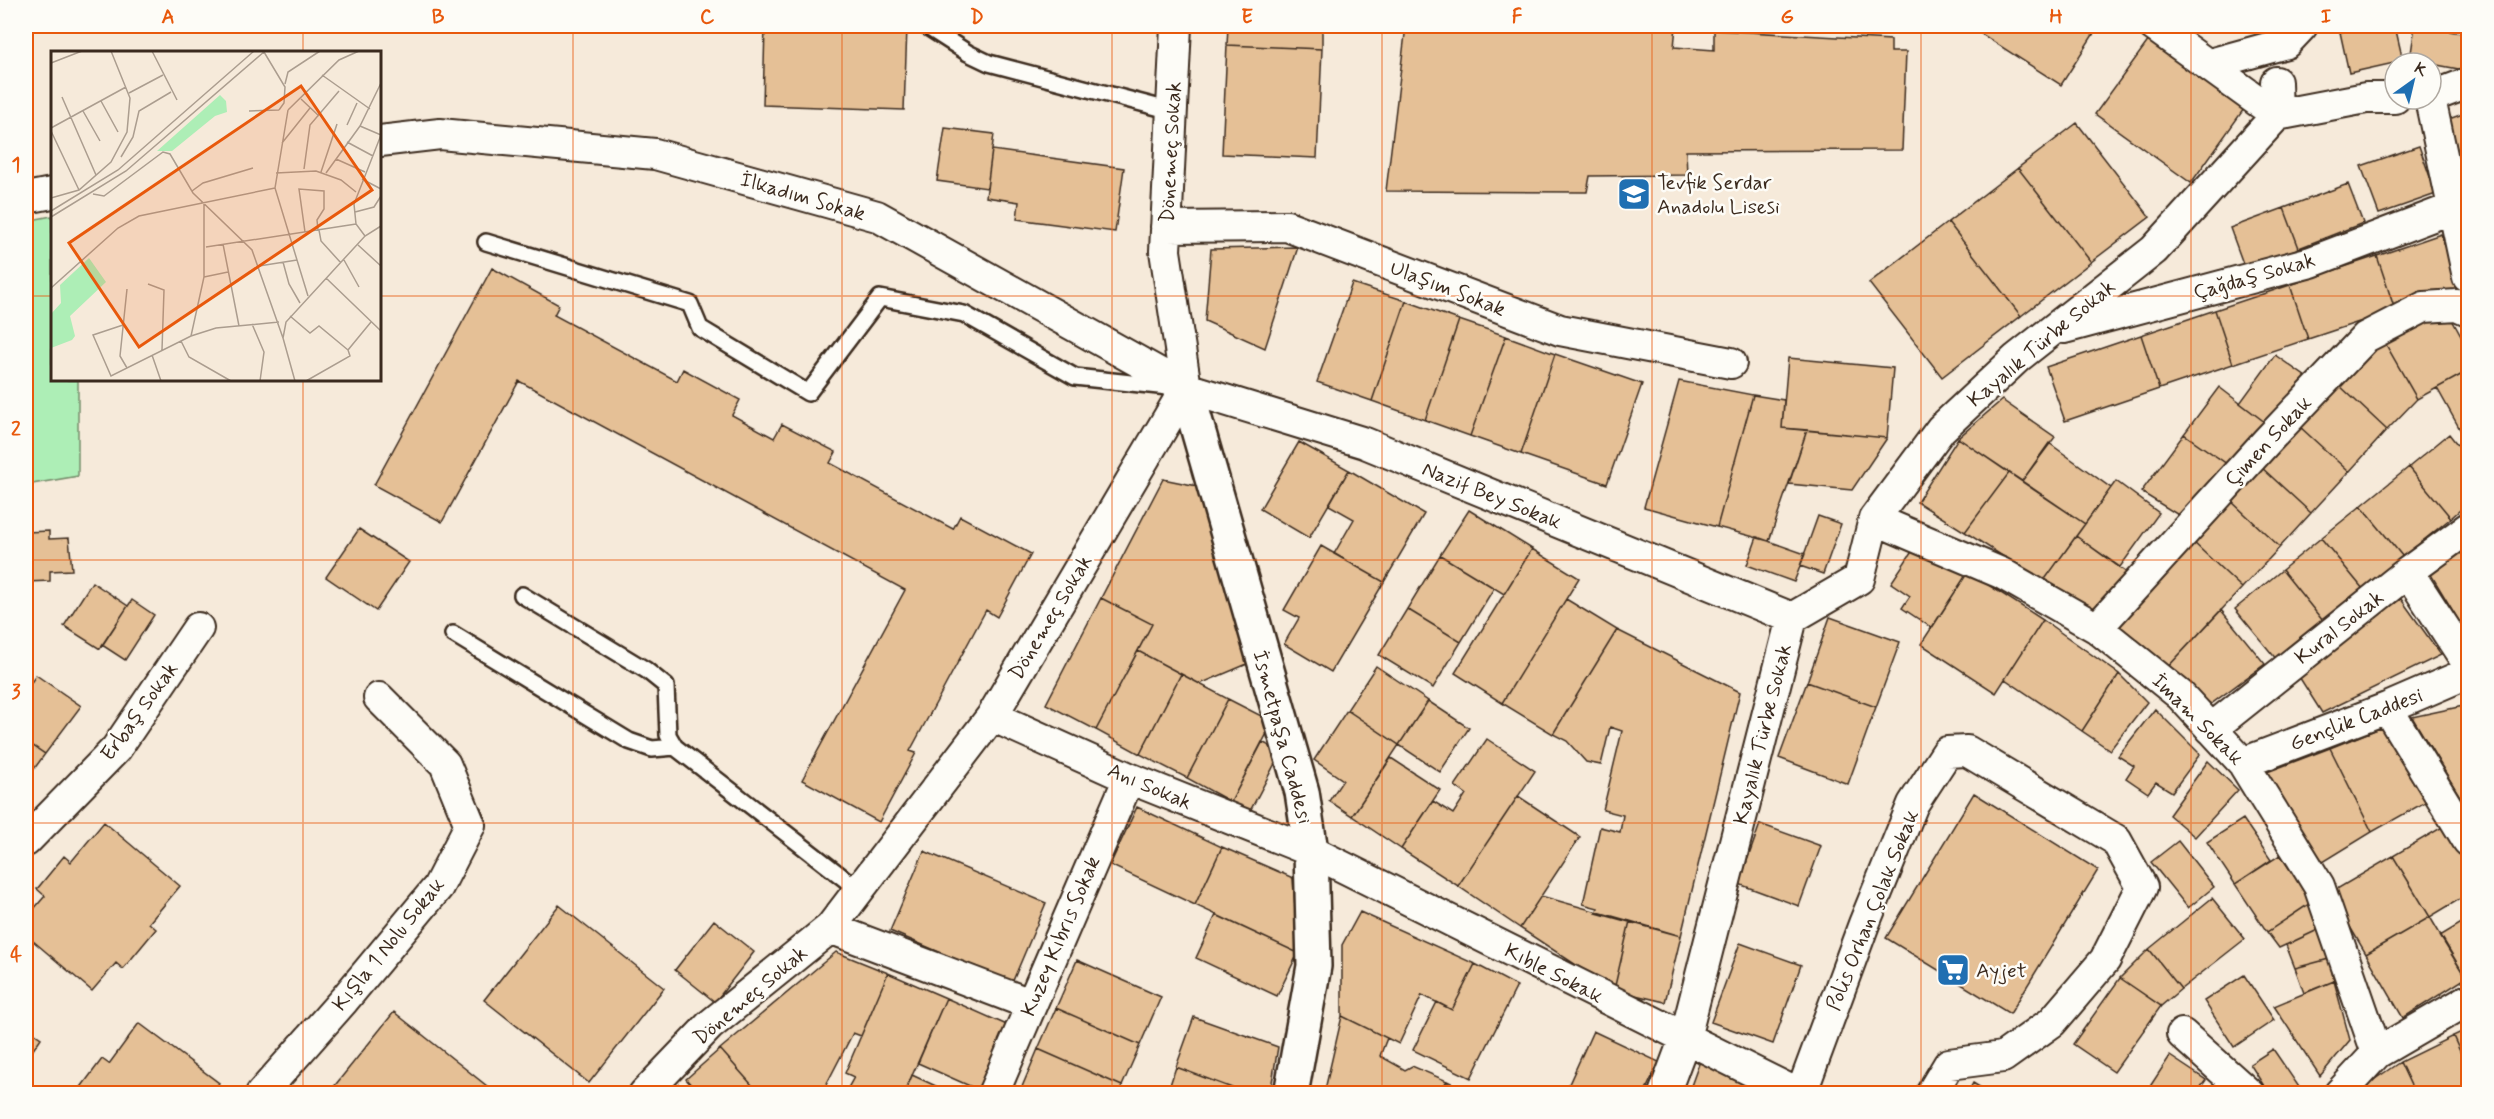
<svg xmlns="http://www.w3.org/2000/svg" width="2494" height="1119" viewBox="0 0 2494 1119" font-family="Mynerve,sans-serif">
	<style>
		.green { fill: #adeeb6; stroke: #748c6a; stroke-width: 1.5 }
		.building { fill: #e5c096; stroke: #3b2a1e; stroke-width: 1.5 }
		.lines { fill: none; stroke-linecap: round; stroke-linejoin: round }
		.lane-casing { stroke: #3b2a1e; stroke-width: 20 }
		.street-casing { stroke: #3b2a1e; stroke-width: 34 }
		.secondary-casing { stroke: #3b2a1e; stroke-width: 38 }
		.lane { stroke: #fdfcf7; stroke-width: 15 }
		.street { stroke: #fdfcf7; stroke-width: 30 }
		.secondary { stroke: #fdfcf7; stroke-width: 33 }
		.grid { fill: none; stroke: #e8590c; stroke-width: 1.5; stroke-opacity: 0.55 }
		.labels { text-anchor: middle; stroke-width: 5; stroke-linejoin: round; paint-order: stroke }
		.street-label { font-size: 21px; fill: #3b2a1e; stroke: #fdfcf7 }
		.poi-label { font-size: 21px; fill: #3b2a1e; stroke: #fdfcf7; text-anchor: start }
		.inset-road { fill: none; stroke: #ab9d8f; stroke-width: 1.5 }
		.view { fill: #e8590c; fill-opacity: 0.15; stroke: #e8590c; stroke-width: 3 }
		.inset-edge { fill: none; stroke: #3b2a1e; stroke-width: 3 }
		.neatline { fill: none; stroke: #e8590c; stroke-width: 2 }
		.grid-label { font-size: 20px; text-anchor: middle; font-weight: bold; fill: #e8590c }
	</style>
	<rect width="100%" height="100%" fill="#f6eada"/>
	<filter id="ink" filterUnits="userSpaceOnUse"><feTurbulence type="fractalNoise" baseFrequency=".0167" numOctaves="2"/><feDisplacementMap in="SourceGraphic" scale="12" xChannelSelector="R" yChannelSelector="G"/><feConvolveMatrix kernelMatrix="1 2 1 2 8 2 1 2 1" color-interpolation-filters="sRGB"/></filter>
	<g filter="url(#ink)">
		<path class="green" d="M52,216V380H78V476L26,485V221Z"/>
		<path class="building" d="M765,26L907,27L904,110L763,105Z
			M1228,26H1322V49L1227,45Z
			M1406,26H1560L1559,28H1578V26H1676L1674,47L1714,50V30L1891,40V52H1906L1902,150L1686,151L1687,175L1590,176L1587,192L1386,191Z
			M1969,26H2090L2096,30L2061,85Z
			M2341,26H2370L2340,32Z
			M2370,26H2395L2403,61L2349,73L2340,32Z
			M2415,26H2449L2448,31L2468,34L2464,70L2410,60Z
			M2154,33L2249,102L2191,183L2095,114Z
			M1227,45L1322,49L1317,158L1222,154Z
			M2468,112V174L2464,176L2449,119Z
			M2077,123L2150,217L2091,262L2018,168Z
			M945,128L994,134L987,188L937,181Z
			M2419,146L2436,194L2379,214L2361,166Z
			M992,150L1124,168L1115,232L1017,219L1019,202L986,197Z
			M2018,168L2091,262L2021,316L1948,222Z
			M2348,184L2363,223L2299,248L2284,208Z
			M2284,208L2299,248L2245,269L2230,228Z
			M1948,222L2021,316L1942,377L1869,283Z
			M2441,234L2460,288L2395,310L2377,256Z
			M1298,247L1265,348L1205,321L1211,249Z
			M2377,256L2395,310L2308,339L2290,285Z
			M492,268L559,305L554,315L677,381L683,369L740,400L732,415L774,438L782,424L836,452L830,463L953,529L960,516L1031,554L997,617L986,610L910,751L916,753L879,822L802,780L905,590L519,381L442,522L374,485Z
			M1352,283L1406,301L1372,401L1317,382Z
			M2290,285L2308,339L2233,364L2215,310Z
			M1406,301L1459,320L1425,420L1372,401Z
			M2445,307L2468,349V371L2417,399L2384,341Z
			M2215,310L2233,364L2159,389L2141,335Z
			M1459,320L1506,336L1470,436L1425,420Z
			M2141,335L2159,389L2065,421L2046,367Z
			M1506,336L1555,354L1521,454L1470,436Z
			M2384,341L2417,399L2387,430L2338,384Z
			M1555,354L1642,384L1607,484L1521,454Z
			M2275,355L2306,377L2270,426L2240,403Z
			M1788,358L1893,368L1887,438L1782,428Z
			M2468,371V439L2466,440L2437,388Z
			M1679,381L1753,395L1717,527L1644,507Z
			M2338,384L2387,430L2349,472L2299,426Z
			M2219,387L2270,426L2230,466L2184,434Z
			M1753,395L1784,400L1782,428L1807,430L1769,541L1717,527Z
			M2002,400L2055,437L2022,481L1958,438Z
			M2299,426L2349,472L2311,513L2261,467Z
			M1807,430L1887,438L1852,490L1789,484Z
			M2184,434L2230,466L2180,516L2141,492Z
			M2449,434L2468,458V503L2451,518L2409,467Z
			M1958,438L2009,473L1965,532L1917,502Z
			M2468,439V458L2460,448Z
			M1299,442L1349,470L1309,538L1260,509Z
			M2049,443L2111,488L2085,524L2022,481Z
			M2261,467L2311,513L2280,547L2230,500Z
			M2409,467L2451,518L2403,557L2361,506Z
			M1349,470L1424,514L1384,582L1334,554L1354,519L1329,505Z
			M2009,473L2085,524L2043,582L1965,532Z
			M1163,479L1197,486L1252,662L1200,684L1138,651L1152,624L1101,598Z
			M2116,481L2159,513L2120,567L2076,536Z
			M2230,500L2280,547L2242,588L2192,541Z
			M2361,506L2403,557L2363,589L2321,538Z
			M1469,510L1532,549L1504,594L1440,555Z
			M1818,516L1841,524L1823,574L1800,566Z
			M359,529L409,562L376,611L326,577Z
			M49,531V539L69,538L72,570L50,571V581L26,582V532Z
			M2076,536L2127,573L2096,616L2043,582Z
			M1757,537L1805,554L1794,582L1747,565Z
			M2321,538L2363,589L2323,621L2282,570Z
			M2192,541L2242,588L2166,669L2117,623Z
			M1917,544L1968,572L1932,628L1902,608L1910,596L1891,583Z
			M1321,546L1384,582L1331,672L1284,644L1299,618L1284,610Z
			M2468,546V636L2430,573Z
			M1532,549L1579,578L1502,703L1455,673Z
			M1440,555L1494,588L1461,642L1407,609Z
			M2282,570L2323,621L2277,660L2235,609Z
			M1968,572L2043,620L1996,693L1921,644Z
			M92,582L128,606L100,649L64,626Z
			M1101,598L1152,624L1096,730L1046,704Z
			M1566,599L1617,630L1553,734L1502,703Z
			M2401,599L2441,655L2322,713L2296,672Z
			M132,600L154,615L125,660L102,645Z
			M1407,609L1461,642L1433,688L1379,655Z
			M2221,610L2265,664L2211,704L2166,669Z
			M1830,617L1900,642L1876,707L1807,682Z
			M2043,620L2119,674L2082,731L2005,679Z
			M1617,630L1740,692L1681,936L1596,913L1598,908L1583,904L1600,827L1620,832L1623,815L1603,810L1622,731L1610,727L1601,765L1586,762L1567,741L1553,734Z
			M1138,651L1181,674L1140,754L1096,730Z
			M1376,666L1428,701L1399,745L1347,710Z
			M1181,674L1228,699L1187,778L1140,754Z
			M2119,674L2147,702L2110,750L2082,731Z
			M36,675L81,706L45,754L26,741V690Z
			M1807,682L1876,707L1848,784L1779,758Z
			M1228,699L1273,722L1231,802L1187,778Z
			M1428,701L1469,728L1440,772L1399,745Z
			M2468,705V803L2465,805L2412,717Z
			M2155,709L2200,754L2172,792L2156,782L2148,793L2126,778L2134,766L2118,756Z
			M1347,710L1399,745L1352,816L1329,801L1343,780L1314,760Z
			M2385,726L2429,800L2372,832L2330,748Z
			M1487,739L1535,771L1458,886L1401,849L1433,801L1453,814L1466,794L1455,786Z
			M26,741L45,754L26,780Z
			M1262,742L1281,752L1250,811L1231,802Z
			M2330,748L2372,832L2315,867L2262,774Z
			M1391,758L1440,790L1401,849L1352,816Z
			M2208,761L2238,790L2195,837L2169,815Z
			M1974,793L2098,870L2010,1014L1886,938Z
			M1518,796L1580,837L1520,928L1458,886Z
			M1137,807L1222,847L1195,905L1110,865Z
			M2243,819L2271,860L2235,884L2207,842Z
			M104,822L180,886L149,923L156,929L123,969L116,963L92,991L26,935V918L45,896L37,889L64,856L71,862Z
			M1760,824L1821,846L1799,906L1739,884Z
			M2444,826L2468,867V894L2430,917L2393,856Z
			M2178,841L2214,887L2188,908L2151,862Z
			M1222,847L1293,878L1298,953L1195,905Z
			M924,851L1046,903L1012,983L890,931Z
			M2280,855L2312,902L2267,932L2235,884Z
			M2393,856L2430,917L2366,954L2330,893Z
			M1541,896L1630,921L1614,990L1520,928Z
			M2212,898L2245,939L2181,989L2149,949Z
			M2312,902L2322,928L2279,948L2267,932Z
			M559,905L664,988L589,1083L484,1000Z
			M1360,912L1475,964L1452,1010L1422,995L1399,1044L1342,1016V945Z
			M1216,915L1298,953L1277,996L1196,958Z
			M2430,917L2466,978L2403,1018L2366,954Z
			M2468,919V976L2466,978L2440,936Z
			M714,920L754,952L715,1002L675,970Z
			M1630,921L1681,936L1665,1002L1614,990Z
			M2322,928L2329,959L2295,968L2286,945Z
			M1740,943L1801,965L1773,1044L1711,1022Z
			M2149,949L2181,989L2161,1006L2120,978Z
			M836,952L888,973L861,1036L853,1033L826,1085L814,1094H760L720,1049Z
			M2329,959L2334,981L2304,993L2295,968Z
			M1077,960L1161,997L1140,1045L1056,1008Z
			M1475,964L1517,986L1471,1078L1413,1050L1437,1002L1452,1010Z
			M888,973L946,998L904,1094H861L848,1088L854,1077L845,1073Z
			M2244,975L2274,1020L2234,1047L2204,1001Z
			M2120,978L2161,1006L2114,1072L2073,1044Z
			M2334,981L2350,1040L2320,1076L2274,1006Z
			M946,998L1009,1026L981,1091L918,1063Z
			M1056,1008L1140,1045L1122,1086L1038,1049Z
			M394,1012L497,1094H328Z
			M1342,1016L1387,1038L1380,1056L1405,1070L1412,1066L1447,1081L1437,1094H1324Z
			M1194,1017L1278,1047L1270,1094H1248L1176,1067Z
			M139,1023L219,1083L211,1094H76L102,1059L109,1064Z
			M26,1028L41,1038L26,1060Z
			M2468,1029V1069L2453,1036Z
			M1593,1031L1659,1062L1644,1094H1590L1569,1084Z
			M2453,1036L2468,1069V1094H2415L2400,1062Z
			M720,1049L760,1094H699L686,1079Z
			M1038,1049L1122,1086L1119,1094H1019Z
			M2273,1049L2301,1090L2296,1094H2269L2250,1064Z
			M2170,1056L2206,1080L2196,1094H2145Z
			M1700,1061L1765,1094H1688Z
			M2400,1062L2415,1094H2353Z
			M1176,1067L1248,1094H1167Z
			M912,1075L953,1094H904Z
			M1447,1081L1473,1094H1437Z
			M1973,1083L1991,1094H1967Z"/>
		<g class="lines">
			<defs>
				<path id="lane" d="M926,26L968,53L989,63L1172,111
					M486,242L690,304L700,328L808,393L880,298L964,314L1075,377L1168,387
					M522,595L646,670L666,686L668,735L675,747L859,890
					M453,634L629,741L652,749L675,747"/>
				<path id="street" d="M2154,26L2277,115
					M2210,64L2286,43L2302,26
					M2276,82L2277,115
					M2431,97L2468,83
					M2430,99L2468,277
					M2277,115L2366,98H2395
					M380,141L440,134L655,154L877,216L1186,388L1365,443L1792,618
					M26,198L52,193
					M1166,227L1287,226L1560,330L1731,363
					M2064,328L2311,262L2453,208
					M1874,519L2001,573L2097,628L2180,695L2243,763L2319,886L2377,1053
					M2408,572L2468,664
					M2097,628L2267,441L2366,337L2424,307L2457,305L2468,310
					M2387,708L2468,841
					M992,716L1129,778L1311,851L1798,1094
					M2211,729L2408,572L2468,528
					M2243,763L2387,708L2468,673
					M26,841L116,749L198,628
					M830,928L1030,1004
					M2182,1034L2249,1094
					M261,1094L344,1000L438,887L470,825L445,764L379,698
					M644,1094L710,1025L830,928L859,890L992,716L1186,388L1165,251L1176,26
					M993,1094L1129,778
					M1664,1094L1685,1038L1792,618L1859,579L1874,519L1941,429L2017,358L2154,250L2277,115
					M1801,1094L1864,924L1913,804L1947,752L1967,751L2116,840L2142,887L2105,960L2052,1022L2003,1057L1949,1064L1931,1094
					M2339,1094L2377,1053L2468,1000"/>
				<path id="secondary" d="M1186,388L1302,792L1311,851L1314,966L1291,1094"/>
			</defs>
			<use href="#lane" class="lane-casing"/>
			<use href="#street" class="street-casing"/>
			<use href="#secondary" class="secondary-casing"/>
			<use href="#lane" class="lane"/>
			<use href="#street" class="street"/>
			<use href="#secondary" class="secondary"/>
		</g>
	</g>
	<path class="grid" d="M303,26V52M573,26V1094M842,26V1094M1112,26V1094M1382,26V1094M1652,26V1094M1921,26V1094M2191,26V1094M26,296H52M380,296H2468M303,380V1094M26,560H2468M26,823H2468"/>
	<defs>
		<symbol id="school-square" viewBox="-11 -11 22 22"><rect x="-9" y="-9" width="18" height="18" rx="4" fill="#1f6fb2" stroke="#fdfcf7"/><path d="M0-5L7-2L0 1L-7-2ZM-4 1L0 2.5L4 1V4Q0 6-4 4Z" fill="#fff"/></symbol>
		<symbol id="supermarket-square" viewBox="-11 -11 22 22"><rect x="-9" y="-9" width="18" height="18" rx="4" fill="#1f6fb2" stroke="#fdfcf7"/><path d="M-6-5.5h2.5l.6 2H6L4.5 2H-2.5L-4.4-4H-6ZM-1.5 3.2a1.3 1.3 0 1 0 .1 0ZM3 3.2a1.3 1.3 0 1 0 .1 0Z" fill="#fff"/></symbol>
	</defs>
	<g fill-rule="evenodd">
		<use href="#school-square" x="1615" y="175" width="38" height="38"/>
		<use href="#supermarket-square" x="1934" y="951" width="38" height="38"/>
	</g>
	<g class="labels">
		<g class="street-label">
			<text transform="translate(1170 152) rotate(-87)" y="7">Dönemeç Sokak</text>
			<text transform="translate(803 196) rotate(16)" y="7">İlkadım Sokak</text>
			<text transform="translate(2254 276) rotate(-16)" y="7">Çağdaş Sokak</text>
			<text transform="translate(1448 288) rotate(21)" y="7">Ulaşım Sokak</text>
			<text transform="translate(2041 343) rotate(-40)" y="7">Kayalık Türbe Sokak</text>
			<text transform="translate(2268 441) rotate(-47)" y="7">Çimen Sokak</text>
			<text transform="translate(1492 495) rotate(22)" y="7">Nazif Bey Sokak</text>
			<text transform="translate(1050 617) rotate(-59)" y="7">Dönemeç Sokak</text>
			<text transform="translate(2339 627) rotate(-38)" y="7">Kural Sokak</text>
			<text transform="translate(139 711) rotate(-54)" y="7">Erbaş Sokak</text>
			<text transform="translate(2198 719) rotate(45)" y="7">İmam Sokak</text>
			<text transform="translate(2356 719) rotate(-21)" y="7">Gençlik Caddesi</text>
			<text transform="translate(1762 734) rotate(-76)" y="7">Kayalık Türbe Sokak</text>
			<text transform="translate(1283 737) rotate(75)" y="7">İsmetpaşa Caddesi</text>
			<text transform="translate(1150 786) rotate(23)" y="7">Anı Sokak</text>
			<text transform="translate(1872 910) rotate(-68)" y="7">Polis Orhan Çolak Sokak</text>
			<text transform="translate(1060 936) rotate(-67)" y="7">Kuzey Kıbrıs Sokak</text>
			<text transform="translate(388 944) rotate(-51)" y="7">Kışla 1 Nolu Sokak</text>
			<text transform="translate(1554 973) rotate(27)" y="7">Kıble Sokak</text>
			<text transform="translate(750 995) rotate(-40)" y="7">Dönemeç Sokak</text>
		</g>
		<g class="poi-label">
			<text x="1657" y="189">Tevfik Serdar<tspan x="1657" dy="24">Anadolu Lisesi</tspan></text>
			<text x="1976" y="977">Ayjet</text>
		</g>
	</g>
	<g transform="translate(51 51)">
		<rect width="330" height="330" fill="#f6eada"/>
		<path d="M169,44L175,50L176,61L164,65L121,100H106ZM38,207L55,231L19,265L24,285L21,289L0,297V263L10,252L9,234Z" fill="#adeeb6"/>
		<path class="inset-road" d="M101,0L126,49M213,1L234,36L233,52L228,59M0,12L31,0M271,24L319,58M234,33L237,21L269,0M78,42L112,24M11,46L45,124M250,48L268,65M50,50L67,81M237,59L224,137L257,245M237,59L288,9L308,0M32,60L49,90M198,60L228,59M296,74L306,52M309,75L330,84M0,77L75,36M0,80L28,139M296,91L322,105M231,92L259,57M70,106L82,86L88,60L120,41M285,108L314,121M253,118L259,74L288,40M270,121L286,73M225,122L265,120L290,129L305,141M275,122L309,75L330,32M311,128L330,138M141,140L152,132L202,117M42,143L53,145L112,101L119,103L142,142L201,199L232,287M0,147L28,139L60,111L76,81L79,47L60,0M0,160L67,119L203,0M304,161L323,156L330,145M0,166L75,120L214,0M268,179L270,190L290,212M254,181L248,138L273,140V158L266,169L267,179M314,185L305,173L303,153L330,84M172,193L188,275M307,194L330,215M155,196L305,173M293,209L308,236M232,211L238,233L249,252M208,215L246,209M153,226L177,221M275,227L330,280M97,233L113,239L111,299M0,237L67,177L88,165L224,137M76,238L69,305L76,317M239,265L259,282L268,275L297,299M201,273L213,301L209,330M72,274L42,284L60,325L140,285L165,277L228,271M140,285L153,226V153M130,290L138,306L180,330M101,304L110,330M244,330L232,287L235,271L314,185L330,175M255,330L299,305L297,299L320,271"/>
		<path class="view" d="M250,35L321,139L88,296L18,192Z"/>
		<rect width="330" height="330" class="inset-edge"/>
	</g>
	<rect width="2494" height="1119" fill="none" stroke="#fdfcf7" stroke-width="66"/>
	<g transform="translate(2413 81) rotate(34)"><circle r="28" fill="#fdfcf7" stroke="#afa8a0" stroke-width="1.5"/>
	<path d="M0-4.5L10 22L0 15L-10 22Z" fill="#1f6fb2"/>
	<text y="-9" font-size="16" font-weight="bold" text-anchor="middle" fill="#3b2a1e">K</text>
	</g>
	<rect x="33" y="33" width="2428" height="1053" class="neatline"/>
	<g class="grid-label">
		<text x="168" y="23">A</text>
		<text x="438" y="23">B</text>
		<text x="707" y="23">C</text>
		<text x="977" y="23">D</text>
		<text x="1247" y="23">E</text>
		<text x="1517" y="23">F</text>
		<text x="1787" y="23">G</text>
		<text x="2056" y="23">H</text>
		<text x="2326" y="23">I</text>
		<text x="16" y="171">1</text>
		<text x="16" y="435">2</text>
		<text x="16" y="698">3</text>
		<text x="16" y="961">4</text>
	</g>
</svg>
